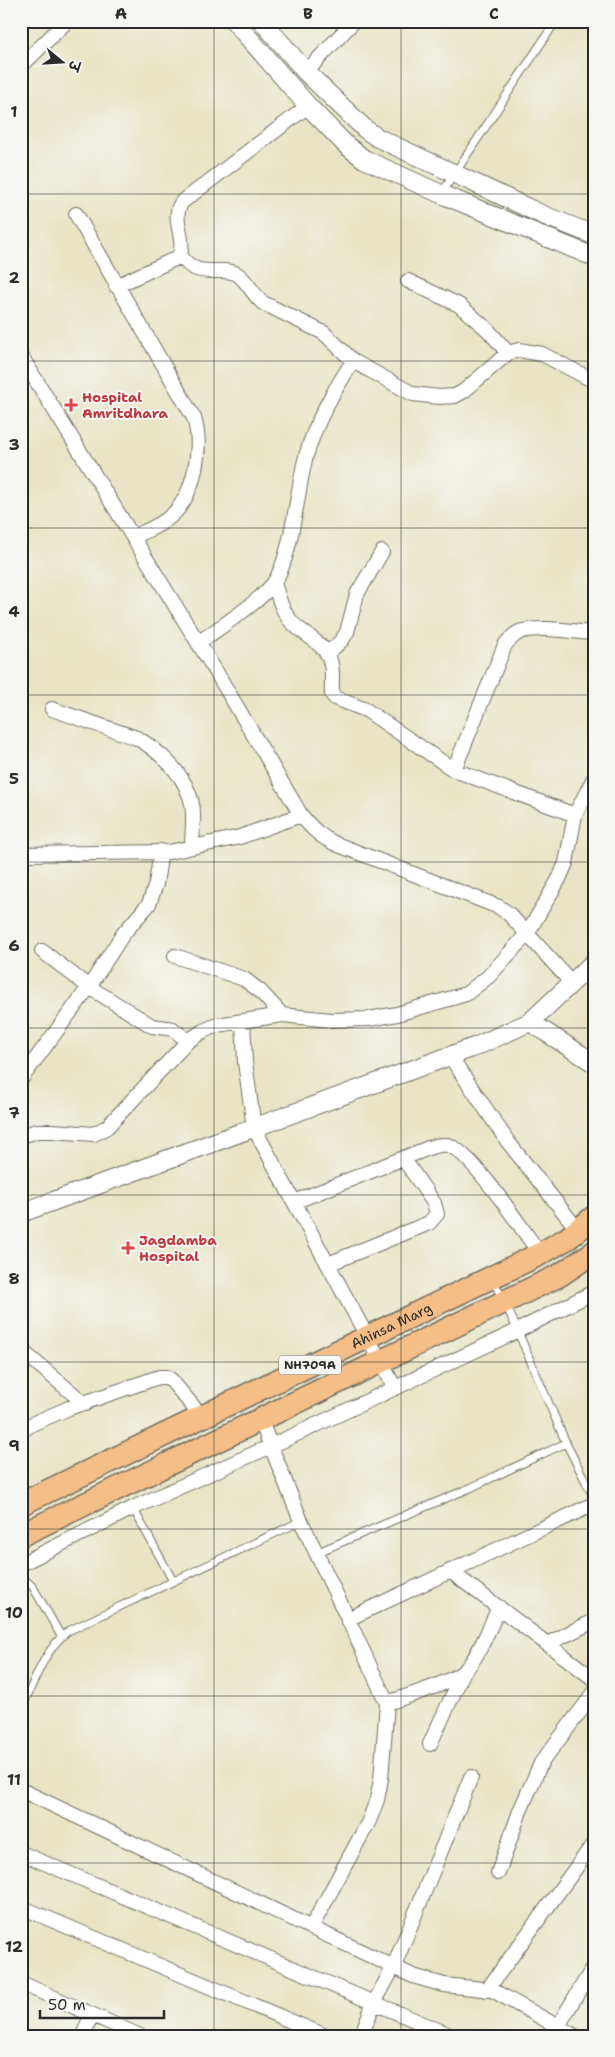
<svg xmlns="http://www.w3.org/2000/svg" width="615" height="2057" viewBox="0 0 615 2057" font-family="'Shantell Sans','Playpen Sans Deva',sans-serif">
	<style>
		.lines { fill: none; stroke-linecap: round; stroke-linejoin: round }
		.service-casing { stroke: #6d6c61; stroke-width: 9 }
		.minor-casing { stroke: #6d6c61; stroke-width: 16 }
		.tertiary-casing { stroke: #6d6c61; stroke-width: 20 }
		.trunk-casing { stroke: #6d6c61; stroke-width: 25 }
		.service { stroke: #fff; stroke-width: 7 }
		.minor { stroke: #fff; stroke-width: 14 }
		.tertiary { stroke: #fff; stroke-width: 18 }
		.trunk { stroke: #f6be87; stroke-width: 22 }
		.grid { fill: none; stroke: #2b2b2b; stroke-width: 1; stroke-opacity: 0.55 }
		.health-dot { fill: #e0444e; stroke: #f6f6f2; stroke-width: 2 }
		.labels { text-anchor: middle; stroke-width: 4; stroke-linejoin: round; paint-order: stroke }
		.shield { fill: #f6f6f2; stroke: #686867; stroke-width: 1 }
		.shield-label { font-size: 12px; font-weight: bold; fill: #2b2b2b }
		.health-label { font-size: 14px; font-weight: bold; fill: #be3a42; stroke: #f6f6f2; text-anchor: start }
		.street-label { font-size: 14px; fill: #2b2b2b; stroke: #f6f6f2 }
		.neatline { fill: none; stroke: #2b2b2b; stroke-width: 2 }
		.grid-label { font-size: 16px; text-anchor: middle; font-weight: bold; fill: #2b2b2b }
	</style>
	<rect width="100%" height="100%" fill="#f6f6f2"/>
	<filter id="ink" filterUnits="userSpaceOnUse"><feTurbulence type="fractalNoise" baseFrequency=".02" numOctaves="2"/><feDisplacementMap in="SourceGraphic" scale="10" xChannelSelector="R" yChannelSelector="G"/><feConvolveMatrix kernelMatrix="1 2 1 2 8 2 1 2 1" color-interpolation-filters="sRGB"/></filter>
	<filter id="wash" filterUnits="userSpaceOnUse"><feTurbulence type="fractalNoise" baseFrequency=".0096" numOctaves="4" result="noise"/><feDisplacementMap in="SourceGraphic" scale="20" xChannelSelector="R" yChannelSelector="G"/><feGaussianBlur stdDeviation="1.12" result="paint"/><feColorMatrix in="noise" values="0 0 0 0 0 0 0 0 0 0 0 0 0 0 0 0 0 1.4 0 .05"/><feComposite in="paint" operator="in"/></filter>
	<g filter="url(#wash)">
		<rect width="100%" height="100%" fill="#e8e4c5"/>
	</g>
	<g filter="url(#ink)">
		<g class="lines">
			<defs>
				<path id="service" d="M441,194L556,21
					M493,1281L505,1302L566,1443L594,1498
					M133,1508L173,1581
					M316,1553L470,1488L566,1443
					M21,1576L33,1587L61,1636
					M21,1710C34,1682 44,1650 68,1631L301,1521"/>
				<path id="minor" d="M21,66L67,21
					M306,72L354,21
					M76,214L194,418C203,447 195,495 171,516C160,526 146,531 133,537
					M180,255C192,272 201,271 221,271C227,271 232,271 237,274C247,280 253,295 263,303L324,333L353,361L413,394L439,397L455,396L464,391L508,353L519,350L542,354L594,381
					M408,281L459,305L488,330L508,353
					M116,286L177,258C190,245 169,218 182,202L308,106
					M21,356L215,670L301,815C312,829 321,837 336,844L499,907L509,914L572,983
					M274,583C279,599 283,616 297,627C306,635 319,642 326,652C335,666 331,679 332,694L335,698L366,710L454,770L575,815
					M198,643C219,628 258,603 273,584C292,559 297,489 306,456C316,421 333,392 353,361
					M327,654L342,640L347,632L357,594L382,552
					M52,709L137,738C158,750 181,771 189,794C196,810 192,830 192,847
					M454,770L505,645C510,639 516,632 523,631C543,626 573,632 594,633
					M21,854L169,852L240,837L301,815
					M42,951L89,987L152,1026L173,1029L188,1041
					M175,956L244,979L260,991L282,1015
					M243,1021L245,1062L254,1128L395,1388
					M450,1056L508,1142L578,1230
					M21,1079L89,987L123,934L149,904L156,884L161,851
					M21,1136L37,1131H52L94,1134L107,1127L188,1041L203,1031L217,1025L282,1015L331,1020L369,1019L397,1014L466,994L489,976L527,934L559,879L566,863L575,815L594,778
					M294,1202L431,1147C436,1146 442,1144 447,1145C469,1148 525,1233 540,1254
					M328,1264L429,1223L437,1214L434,1203L403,1158
					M21,1350L85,1404
					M260,1419L301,1521L348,1619L594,1504
					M21,1431L34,1423L69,1408L159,1377H167L171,1380L202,1417
					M21,1564L133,1508L271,1446L517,1331L594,1292
					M450,1571L594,1679
					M547,1644L594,1621
					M387,1703C405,1697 451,1683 463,1672C477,1661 491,1624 499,1607
					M430,1744L463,1673
					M21,1790L413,1976L444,1985L492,1990L575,2036
					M21,1853L452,2036
					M498,1873L520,1811L541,1763L594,1693
					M21,1907L326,2036
					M311,1928L369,1821L377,1800L381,1779L387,1703L348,1619
					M21,1983L140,2036
					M487,1990L594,1843
					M558,2026L594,1966
					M83,2036L91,2015
					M361,2036L374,2003L394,1966L471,1777"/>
				<path id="tertiary" d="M234,21L308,106L346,145L364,159L441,194L594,257
					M262,21L306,72L365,129L378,138L543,215L594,235
					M530,1022L594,1063
					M21,1213L477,1046L530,1022L594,962"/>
				<g id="trunk">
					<path id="s1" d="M21,1504L540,1254L568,1238L594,1217"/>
					<path d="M21,1535L560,1275L594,1252"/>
				</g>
			</defs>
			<use href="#service" class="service-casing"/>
			<use href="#minor" class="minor-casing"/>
			<use href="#tertiary" class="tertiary-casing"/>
			<use href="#trunk" class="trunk-casing"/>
			<use href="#service" class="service"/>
			<use href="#minor" class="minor"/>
			<use href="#tertiary" class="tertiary"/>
			<use href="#trunk" class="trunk"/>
		</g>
	</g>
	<path class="grid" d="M214,21V2036M401,21V2036M21,194H594M21,361H594M21,528H594M21,695H594M21,862H594M21,1028H594M21,1195H594M21,1362H594M21,1529H594M21,1696H594M21,1863H594"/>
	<g class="health-dot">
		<path d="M68.5 397.5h5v5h5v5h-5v5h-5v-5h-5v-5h5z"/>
		<path d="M125.5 1240.5h5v5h5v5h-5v5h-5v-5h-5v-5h5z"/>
	</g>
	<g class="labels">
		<rect class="shield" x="279" y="1355.5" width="62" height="19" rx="4"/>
		<g class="shield-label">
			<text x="310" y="1369">NH709A</text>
		</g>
		<g class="health-label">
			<text x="82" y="402">Hospital<tspan x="82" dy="16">Amritdhara</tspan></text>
			<text x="139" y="1245">Jagdamba<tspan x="139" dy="16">Hospital</tspan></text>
		</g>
		<g class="street-label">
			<text dy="5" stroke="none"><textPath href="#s1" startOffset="411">Ahinsa Marg</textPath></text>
		</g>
	</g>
	<rect width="615" height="2057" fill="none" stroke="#f6f6f2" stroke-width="55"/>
	<g transform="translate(62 62) rotate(108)" stroke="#f6f6f2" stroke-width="4" paint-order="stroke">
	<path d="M0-4L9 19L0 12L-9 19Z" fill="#2b2b2b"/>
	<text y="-8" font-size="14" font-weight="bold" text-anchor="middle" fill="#2b2b2b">उ</text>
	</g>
	<path d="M40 2010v8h124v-8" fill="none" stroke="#2b2b2b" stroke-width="2.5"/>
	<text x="48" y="2010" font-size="15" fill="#2b2b2b" stroke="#f6f6f2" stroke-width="4" paint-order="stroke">50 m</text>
	<rect x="28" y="28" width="560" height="2002" class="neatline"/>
	<g class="grid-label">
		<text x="121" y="19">A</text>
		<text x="308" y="19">B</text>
		<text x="494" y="19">C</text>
		<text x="14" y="117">1</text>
		<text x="14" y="283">2</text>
		<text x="14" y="450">3</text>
		<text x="14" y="617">4</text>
		<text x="14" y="784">5</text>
		<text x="14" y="951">6</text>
		<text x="14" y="1118">7</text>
		<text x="14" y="1284">8</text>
		<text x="14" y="1451">9</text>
		<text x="14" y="1618">10</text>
		<text x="14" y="1785">11</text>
		<text x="14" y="1952">12</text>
	</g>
</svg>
